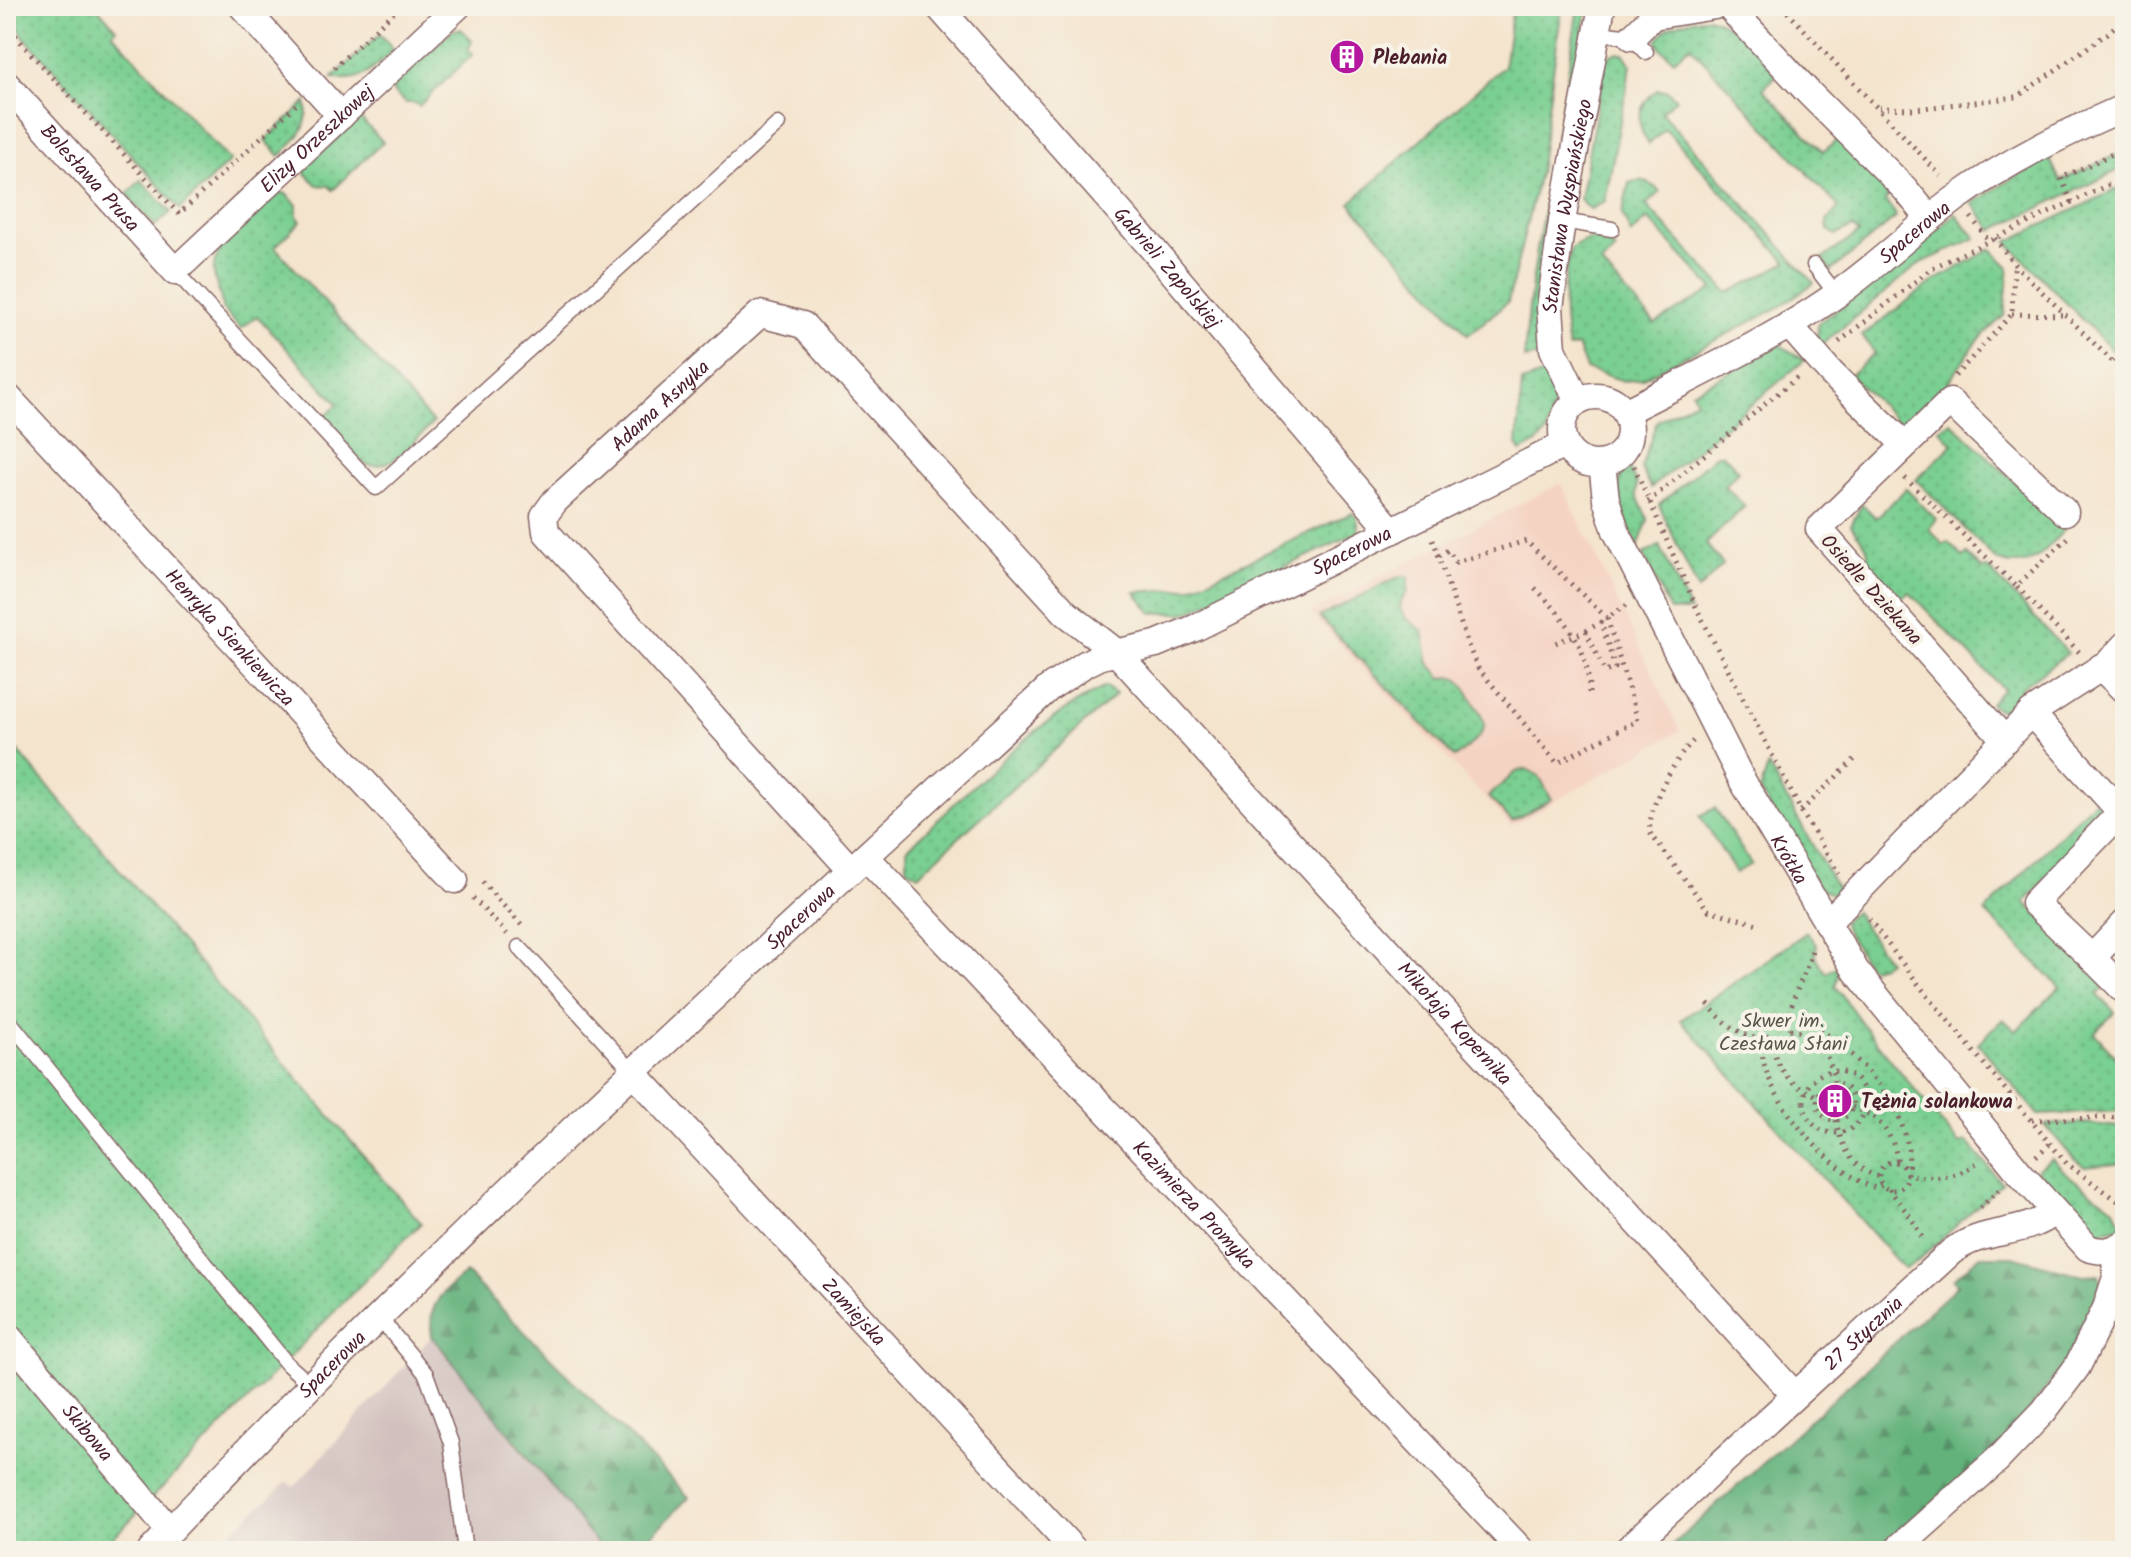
<svg xmlns="http://www.w3.org/2000/svg" width="2131" height="1557" viewBox="0 0 2131 1557" font-family="Kalam,sans-serif">
	<style>
		.built { fill: #f5d3c2 }
		.industrial { fill: #d1c0bd }
		.green { fill: url(#green-dots); stroke: #62775e; stroke-width: 2 }
		.forest { fill: url(#forest-firs); stroke: #566854; stroke-width: 2 }
		.pitch { fill: #7acf92; stroke: #62775e; stroke-width: 2 }
		.lines { fill: none; stroke-linecap: round; stroke-linejoin: round }
		.lane-casing { stroke: #866464; stroke-width: 17 }
		.street-casing { stroke: #866464; stroke-width: 29 }
		.path { stroke: #866464; stroke-width: 5; stroke-dasharray: 2 6; stroke-linecap: butt }
		.lane { stroke: #fff; stroke-width: 14 }
		.street { stroke: #fff; stroke-width: 26 }
		.labels { text-anchor: middle; stroke-width: 8; stroke-linejoin: round; paint-order: stroke }
		.poi-label { font-size: 20px; font-weight: bold; fill: #4a1f2b; stroke: #f7f3e8; text-anchor: start }
		.street-label { font-size: 20px; fill: #4a1f2b; stroke: #f7f3e8 }
		.park-label { font-size: 20px; fill: #58544a; stroke: #f7f3e8 }
	</style>
	<defs>
		<pattern id="green-dots" width="8" height="8" patternUnits="userSpaceOnUse" patternTransform="scale(2)"><rect width="8" height="8" fill="#7acf92"/><path d="M2 2h.1M6 6h.1" fill="none" stroke="#6bb17e" stroke-width="1.8" stroke-linecap="round"/></pattern>
		<pattern id="forest-firs" width="22" height="20" patternUnits="userSpaceOnUse" patternTransform="scale(2)"><rect width="22" height="20" fill="#63b27c"/><path d="M5 1l3.5 6h-7zM16 11l3.5 6h-7z" fill="#549066"/></pattern>
	</defs>
	<rect width="100%" height="100%" fill="#f7f3e8"/>
	<filter id="ink" filterUnits="userSpaceOnUse"><feTurbulence type="fractalNoise" baseFrequency=".0125" numOctaves="2"/><feDisplacementMap in="SourceGraphic" scale="16" xChannelSelector="R" yChannelSelector="G"/><feConvolveMatrix kernelMatrix="1 2 1 2 8 2 1 2 1" color-interpolation-filters="sRGB"/></filter>
	<filter id="wash" filterUnits="userSpaceOnUse"><feTurbulence type="fractalNoise" baseFrequency=".006" numOctaves="4" result="noise"/><feDisplacementMap in="SourceGraphic" scale="32" xChannelSelector="R" yChannelSelector="G"/><feGaussianBlur stdDeviation="1.8" result="paint"/><feColorMatrix in="noise" values="0 0 0 0 0 0 0 0 0 0 0 0 0 0 0 0 0 1.4 0 .05"/><feComposite in="paint" operator="in"/></filter>
	<g filter="url(#wash)">
		<rect width="100%" height="100%" fill="#f4e4cd"/>
		<path class="built" d="M1561,483L1680,731L1511,826L1310,613Z"/>
		<path class="industrial" d="M432,1336L607,1551H210L287,1482L294,1487Z"/>
		<path class="green" d="M13,6H90L98,8L116,29L112,33L230,161L180,209L24,37L14,19Z
			M1513,6H1562L1539,173L1508,302L1468,335L1350,203L1504,66Z
			M1578,6H1588L1540,270L1536,322L1540,356L1524,359C1533,240 1562,124 1578,6Z
			M1707,17C1735,22 1758,54 1777,75L1763,89L1823,152L1839,138L1891,194L1885,200L1894,212L1895,218L1831,271L1822,259L1859,233L1853,227L1836,235L1828,230L1827,221L1839,207L1690,46L1674,60L1659,47L1657,41C1667,21 1687,22 1707,17Z
			M461,29L472,41L468,50L473,54L419,106L415,103H405L393,92V86L453,30Z
			M380,34L394,50C373,69 363,84 332,78Z
			M1618,52L1624,54L1631,65L1605,201L1591,209L1584,205L1580,198L1606,58Z
			M1657,90L1668,91L1676,99L1661,112L1814,283L1776,309L1641,379L1624,381L1586,369L1577,346L1568,348C1562,316 1562,280 1571,249C1588,236 1600,235 1616,250L1601,264L1655,324L1713,289L1648,219L1631,234L1622,214L1629,183C1643,177 1650,182 1660,192L1646,205L1728,293L1787,262L1665,129L1649,144C1634,124 1637,105 1657,90Z
			M306,102C311,127 296,140 280,156L265,140Z
			M360,118L383,142L333,190L329,186L317,185L305,173V167Z
			M2125,151V167L1993,230L1972,203L2049,157L2060,181Z
			M141,180L171,212L155,226L126,195Z
			M2125,185V341L2113,351L2007,242Z
			M277,193H285L297,205V216L301,221L275,247L433,423C415,440 383,483 356,458C344,446 334,431 323,418L338,404L257,316L241,329L222,309C223,295 212,283 214,267C216,241 259,210 277,193Z
			M1956,214L1976,238L1919,264L1819,347L1817,345L1818,323L1866,289Z
			M1991,249L2009,267L2004,316C1993,326 1981,336 1972,348C1954,370 1930,424 1898,422L1850,375L1875,353L1862,336L1931,283Z
			M1780,345L1805,360L1651,488L1641,468L1657,421L1696,400L1692,392Z
			M1547,373L1556,395L1546,434L1537,443L1521,452L1517,445L1522,382Z
			M1951,422L2065,529C2042,553 2031,573 1996,560L1916,480L1953,444L1939,429Z
			M1717,454H1723L1739,471L1724,486L1745,506L1706,544L1723,565L1698,590L1659,505Z
			M1628,466L1637,484L1636,494L1648,520L1638,547C1626,522 1607,490 1628,466Z
			M1906,489L1936,519L1929,529L1944,545L1948,542L1963,557L1967,554L1982,569L1988,568L2068,653L2019,689L2029,705C2014,711 2002,716 1990,703L2003,689L1909,592L1894,605L1864,568C1874,544 1862,544 1851,525L1862,504L1876,518Z
			M1352,513L1357,517L1359,532L1187,613H1152L1135,592L1190,588Z
			M1660,546L1690,611H1670L1643,554Z
			M1400,576H1408V591L1401,601L1400,609L1406,618L1423,631L1429,663L1442,678C1448,677 1454,676 1460,681C1465,686 1485,719 1484,725C1482,739 1465,748 1455,758L1319,617Z
			M1106,687L1116,694L918,875L907,868V849C964,796 1036,718 1106,687Z
			M6,737L421,1223L100,1551H6Z
			M1768,766L1839,892L1831,894L1818,886L1760,791Z
			M1527,769L1539,776L1552,799L1512,821L1488,797L1516,772Z
			M2098,797L2107,815L2025,902L2108,984L2097,994L2115,1012L2094,1033L2122,1063L2125,1060V1111L2038,1115L1978,1043L2003,1019L2016,1031L2060,987L1985,912Z
			M1855,912L1888,961L1882,965L1871,968L1867,965L1844,927L1843,922Z
			M1807,932L1817,946L1815,955L1826,973L1836,967L1839,971L1835,986L1869,1033L1959,1144L1967,1142L2002,1183L1916,1263L1904,1269L1681,1020Z
			M2084,1123L2125,1128V1163L2084,1167L2074,1159L2045,1125Z
			M2052,1159L2069,1176L2114,1208L2124,1226L2097,1232L2083,1224L2036,1170Z"/>
		<path class="forest" d="M1980,1256H2013L2083,1276L2099,1275L2103,1285L2065,1364L2009,1437L1878,1551H1666L1958,1285L1953,1279Z
			M466,1273L689,1497L652,1535L628,1551H603L432,1336C427,1304 442,1292 466,1273Z"/>
		<path class="pitch" d="M1715,808L1751,864L1736,873L1700,816Z"/>
	</g>
	<g filter="url(#ink)">
		<g class="lines">
			<defs>
				<path id="lane" d="M1598,33L1632,37L1646,52
					M1562,221L1612,229
					M1814,265L1837,295
					M175,271L376,488L778,124
					M519,947L633,1072
					M6,1017L287,1364L311,1385
					M378,1316L426,1374L451,1443L465,1551
					M164,1537L180,1551"/>
				<g id="street">
					<path d="M242,6L341,116"/>
					<path id="s1" d="M938,6L1151,247L1392,531"/>
					<path d="M1728,6L1808,92L1905,189L1929,218"/>
					<path d="M1632,37L1653,16L1715,6"/>
					<path id="s2" d="M6,84L175,271L458,6"/>
					<path d="M1789,325L1831,373L1905,445"/>
					<path id="s3" d="M6,395L455,880"/>
					<circle cx="1596" cy="430" r="34"/>
					<path id="s4" d="M1578,401L1553,349L1550,308L1562,221L1602,6"/>
					<path id="s5" d="M1625,412C1692,377 1764,344 1827,301C1872,271 1911,232 1955,199C2007,161 2066,133 2125,107"/>
					<path id="s6" d="M1602,464L1606,499L1616,531L1742,780L1856,971L2019,1172L2088,1248C2103,1253 2112,1251 2125,1243"/>
					<path d="M2101,667L2125,691"/>
					<path d="M2031,713L2121,812L2034,903L2092,958"/>
					<path d="M2005,740L1819,529L1950,402L2065,512"/>
					<path id="s7" d="M866,857L1522,1551"/>
					<path id="s8" d="M851,870L546,532L544,516L555,501L760,314L803,325L1066,613L1116,652L1794,1394"/>
					<path d="M1827,923L2031,713L2108,663L2125,645"/>
					<path d="M2125,923L2092,958L2125,991"/>
					<path id="s9" d="M633,1072L1075,1551"/>
					<path id="s10" d="M6,1334L170,1531"/>
					<path id="s11" d="M151,1551C435,1248 743,969 1049,688L1085,664L1101,656L1156,644L1195,628L1564,445"/>
					<path id="s12" d="M1626,1551L1951,1252C1985,1226 2021,1238 2054,1212"/>
					<path d="M1895,1551L1997,1460L2044,1411L2077,1367L2106,1308L2117,1274L2113,1250"/>
				</g>
			</defs>
			<use href="#lane" class="lane-casing"/>
			<use href="#street" class="street-casing"/>
			<path class="path" d="M10,6L8,25L24,46L179,214L298,103
				M1782,6L1941,176
				M334,68L400,6
				M1879,108L1915,109L2017,97L2108,33L2125,17
				M2072,202L2061,178L2125,148
				M1971,217L1989,241
				M1995,238L2014,264L2125,374
				M2012,314L2067,315
				M1839,342L1932,268L2125,177
				M2114,362L2125,351
				M1955,376L2012,314L2014,265
				M1634,466L1697,609L1801,811L1839,874
				M1905,478L2016,586
				M1648,502L1801,374
				M2068,538L2016,586L2079,652
				M1433,539L1469,648L1478,668L1557,763L1638,720L1607,618L1627,605
				M1439,556L1448,550L1456,562L1526,541L1607,618L1601,622L1615,668L1605,672L1586,631L1555,643
				M1535,588C1567,620 1590,648 1589,695
				M1586,631L1601,622
				M1693,741C1674,760 1647,807 1650,833L1708,910L1757,924
				M1801,811L1855,759
				M482,882L524,928
				M473,898L507,934
				M1869,919L1922,989L2067,1164L2125,1206
				M1708,1004C1721,1021 1740,1036 1761,1039
				M1790,1013C1794,991 1807,972 1812,950
				M1764 1028a13 13 0 1 1 26 0a13 13 0 1 1-26 0Z
				M1786,1017L1790,1013C1843,1035 1921,1111 1907,1174C1935,1180 1955,1179 1978,1162
				M1790,1029C1817,1035 1832,1057 1834,1083
				M1767,1036L1761,1039C1758,1092 1827,1171 1875,1188L1883,1185
				M1772,1040C1775,1070 1790,1086 1818,1096
				M1804 1102a31 31 0 1 1 62 0a31 31 0 1 1-62 0Z
				M1817 1102a18 18 0 1 1 36 0a18 18 0 1 1-36 0Z
				M1852,1107C1881,1117 1893,1134 1898,1163
				M1836,1120C1841,1146 1852,1170 1880,1177
				M2032,1120L2125,1117
				M2036,1156L2051,1143
				M1879 1176a14 14 0 1 1 28 0a14 14 0 1 1-28 0Z
				M1889,1189L1912,1219L1924,1241
				M1980,1208L1999,1190"/>
			<use href="#lane" class="lane"/>
			<use href="#street" class="street"/>
		</g>
	</g>
	<defs>
		<symbol id="building-disc" viewBox="-11 -11 22 22"><circle r="9.5" fill="#b5179e" stroke="#f7f3e8"/><path d="M-4-6H4V6H1V3H-1V6H-4ZM-2.5-4.3h1.7v1.8h-1.7ZM.8-4.3h1.7v1.8H.8ZM-2.5-1h1.7V.8h-1.7ZM.8-1h1.7V.8H.8Z" fill="#fff"/></symbol>
	</defs>
	<g fill-rule="evenodd">
		<use href="#building-disc" x="1327" y="37" width="40" height="40"/>
		<use href="#building-disc" x="1815" y="1081" width="40" height="40"/>
	</g>
	<g class="labels">
		<g class="poi-label">
			<text x="1373" y="64">Plebania</text>
			<text x="1861" y="1108">Tężnia solankowa</text>
		</g>
		<g class="street-label">
			<text dy="7" stroke="none"><textPath href="#s2" startOffset="446">Elizy Orzeszkowej</textPath></text>
			<text dy="7" stroke="none"><textPath href="#s2" startOffset="126">Bolesława Prusa</textPath></text>
			<text dy="7" stroke="none"><textPath href="#s4" startOffset="202">Stanisława Wyspiańskiego</textPath></text>
			<text dy="7" stroke="none"><textPath href="#s5" startOffset="342">Spacerowa</textPath></text>
			<text dy="7" stroke="none"><textPath href="#s1" startOffset="348">Gabrieli Zapolskiej</textPath></text>
			<text dy="7" stroke="none"><textPath href="#s8" startOffset="632">Adama Asnyka</textPath></text>
			<text dy="7" stroke="none"><textPath href="#s11" startOffset="1580">Spacerowa</textPath></text>
			<text transform="translate(1872 589) rotate(48)" y="7">Osiedle Dziekana</text>
			<text dy="7" stroke="none"><textPath href="#s3" startOffset="330">Henryka Sienkiewicza</textPath></text>
			<text dy="7" stroke="none"><textPath href="#s6" startOffset="440">Krótka</textPath></text>
			<text dy="7" stroke="none"><textPath href="#s11" startOffset="908">Spacerowa</textPath></text>
			<text dy="7" stroke="none"><textPath href="#s8" startOffset="1768">Mikołaja Kopernika</textPath></text>
			<text dy="7" stroke="none"><textPath href="#s7" startOffset="478">Kazimierza Promyka</textPath></text>
			<text dy="7" stroke="none"><textPath href="#s9" startOffset="326">Zamiejska</textPath></text>
			<text dy="7" stroke="none"><textPath href="#s12" startOffset="322">27 Stycznia</textPath></text>
			<text dy="7" stroke="none"><textPath href="#s11" startOffset="260">Spacerowa</textPath></text>
			<text dy="7" stroke="none"><textPath href="#s10" startOffset="128">Skibowa</textPath></text>
		</g>
		<g class="park-label">
			<text x="1783" y="1027">Skwer im.<tspan x="1783" dy="23">Czesława Słani</tspan></text>
		</g>
	</g>
	<rect width="2131" height="1557" fill="none" stroke="#f7f3e8" stroke-width="32"/>
</svg>
